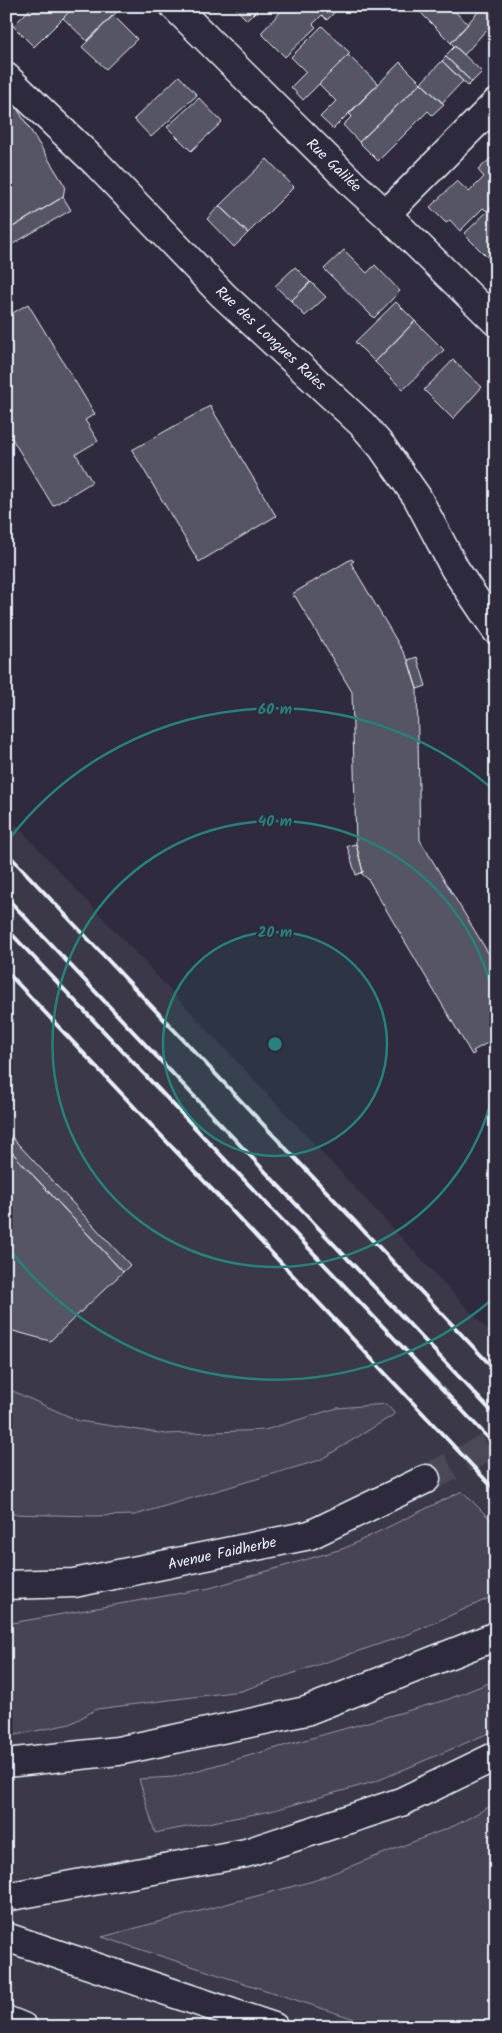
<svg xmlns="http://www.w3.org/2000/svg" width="502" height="2033" viewBox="0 0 502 2033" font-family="Kalam,sans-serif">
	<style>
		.built { fill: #3b3749 }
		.green { fill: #464455; stroke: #979aa6 }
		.building { fill: #575565; stroke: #e8f1f8 }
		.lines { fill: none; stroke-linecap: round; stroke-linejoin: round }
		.minor-tunnel { stroke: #4b4859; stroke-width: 28; stroke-dasharray: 28 14; stroke-linecap: butt }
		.minor-casing { stroke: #e8f1f8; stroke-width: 31 }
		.highway-casing { stroke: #e8f1f8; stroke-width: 31 }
		.minor { stroke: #2f2a3d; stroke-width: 28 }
		.highway { stroke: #2f2a3d; stroke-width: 28 }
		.rail { stroke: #e8f1f8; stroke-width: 4 }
		.ring { fill: none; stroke: #25827c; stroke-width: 2.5 }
		.labels { text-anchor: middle; stroke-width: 4.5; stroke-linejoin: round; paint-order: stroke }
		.street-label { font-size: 15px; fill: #e8f1f8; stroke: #2f2a3d }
		.centre { fill: #25827c; stroke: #2f2a3d; stroke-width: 2.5 }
		.ring-label { font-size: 15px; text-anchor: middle; font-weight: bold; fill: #25827c; stroke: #2f2a3d; stroke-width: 4.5; stroke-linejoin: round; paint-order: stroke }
	</style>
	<rect width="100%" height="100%" fill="#2f2a3d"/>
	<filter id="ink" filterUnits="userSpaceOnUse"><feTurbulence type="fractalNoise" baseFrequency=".02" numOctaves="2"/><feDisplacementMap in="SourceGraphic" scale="10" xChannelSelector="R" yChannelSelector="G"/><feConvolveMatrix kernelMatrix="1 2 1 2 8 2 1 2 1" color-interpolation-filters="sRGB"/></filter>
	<g filter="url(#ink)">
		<path class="built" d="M6,814L496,1339V2027H6Z"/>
		<path class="green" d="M6,1388L79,1421L166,1434L265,1430L337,1408L386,1404L395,1414L320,1460L135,1515L95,1516L6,1514Z
			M462,1491L496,1525V1595L409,1634L241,1691L97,1709L70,1724L6,1737V1624L210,1588L345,1548Z
			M496,1680V1729L489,1733L377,1781L271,1811L155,1833L139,1779L174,1777L449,1699Z
			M496,1803V2027H379L102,1937L313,1881L456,1825Z"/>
		<path class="building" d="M33,6H75L34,47L13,26Z
			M75,6H111L117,12L87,41L63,18Z
			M233,6H261L247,20Z
			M283,6H341L327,20L322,15L313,24L316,27L285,57L261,33L284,8Z
			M414,6H449L468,24L451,43Z
			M483,6H496V19L464,55L451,43Z
			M113,15L137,39L106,69L82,47Z
			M322,26L350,53L303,100L291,87L306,72L291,57Z
			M455,46L482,72L472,82L445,56Z
			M348,55L378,84L333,129L320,117L336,101L319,84Z
			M446,57L472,82L468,86L442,61Z
			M442,61L463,81L442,103L421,83Z
			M400,62L421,83L359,142L343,125L352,116L349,114Z
			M179,76L197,95L151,137L134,119Z
			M421,83L444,104L432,115L428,111L378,161L359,142Z
			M6,97L15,105L65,186L63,197L6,231Z
			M199,98L222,122L191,151L167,127Z
			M494,155L496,156V203L487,211L483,208L460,231L450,220L446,223L430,207L457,181L469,192L484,177L478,170Z
			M267,159L294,187L248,233L219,206Z
			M63,197L71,210L6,248V231Z
			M219,206L248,233L234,247L207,219Z
			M492,207L496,210V253L489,259L464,234Z
			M344,250L367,273L375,265L400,291L374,318L324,269Z
			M295,267L310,282L291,301L275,286Z
			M311,282L326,297L305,316L291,301Z
			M396,302L415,321L375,362L355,342Z
			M28,304L95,414L85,420L98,441L76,454L92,482L53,506L6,429V317Z
			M415,321L444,350L403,390L375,362Z
			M453,360L482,387L453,419L424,390Z
			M210,406L276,516L199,562L132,450Z
			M351,559L354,561L351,563L408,660L417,689L420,840L496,966V1038L473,1051L475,1053L472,1055L368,879L361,873L363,872L356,844L352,692L295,596L293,597L292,594Z
			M417,657L426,686L417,689L408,660Z
			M356,844L363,872L356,875L347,846Z
			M6,1131L130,1265L123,1272L6,1146Z
			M6,1146L123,1272L50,1341L6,1329Z"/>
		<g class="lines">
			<path class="minor-tunnel" d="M426,1479L496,1443"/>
			<defs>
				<path id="minor" d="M174,6L355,186L386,214L496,322
					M6,77L97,164L223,295L362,424L382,447L417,497L455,569L496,630
					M386,214L496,103
					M6,1585L74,1583L310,1535L426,1479"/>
				<path id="highway" d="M6,1763L118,1751L306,1711L496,1636
					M6,1897L246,1853L401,1802L496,1756
					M6,1937L274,2027
					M6,2020L23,2027"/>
			</defs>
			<use href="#minor" class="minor-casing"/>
			<use href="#highway" class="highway-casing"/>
			<use href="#minor" class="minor"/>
			<use href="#highway" class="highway"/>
			<path class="rail" d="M6,852L496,1371
				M6,897L496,1416
				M6,928L496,1446
				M6,971L496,1491"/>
		</g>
	</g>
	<circle cx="275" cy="1044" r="112" fill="#25827c" fill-opacity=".12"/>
	<g class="ring">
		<circle cx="275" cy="1044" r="112"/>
		<path d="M496 1077A223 223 0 1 1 496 1011"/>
		<path d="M495 1297A335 335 0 0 1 7 1246M7 842A335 335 0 0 1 495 791"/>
	</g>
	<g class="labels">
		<g class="street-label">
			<text transform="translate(334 165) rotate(44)" y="5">Rue Galilée</text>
			<text transform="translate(271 338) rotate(43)" y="5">Rue des Longues Raies</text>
			<text transform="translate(222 1553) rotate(-12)" y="5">Avenue Faidherbe</text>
		</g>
	</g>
	<circle cx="275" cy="1044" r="8" class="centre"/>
	<g class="ring-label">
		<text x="275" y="714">60 m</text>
		<text x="275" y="826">40 m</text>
		<text x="275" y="937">20 m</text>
	</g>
	<rect width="502" height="2033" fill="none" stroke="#2f2a3d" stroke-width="25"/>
	<rect x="12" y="12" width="477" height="2008" fill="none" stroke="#e8f1f8" stroke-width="2" filter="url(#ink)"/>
</svg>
